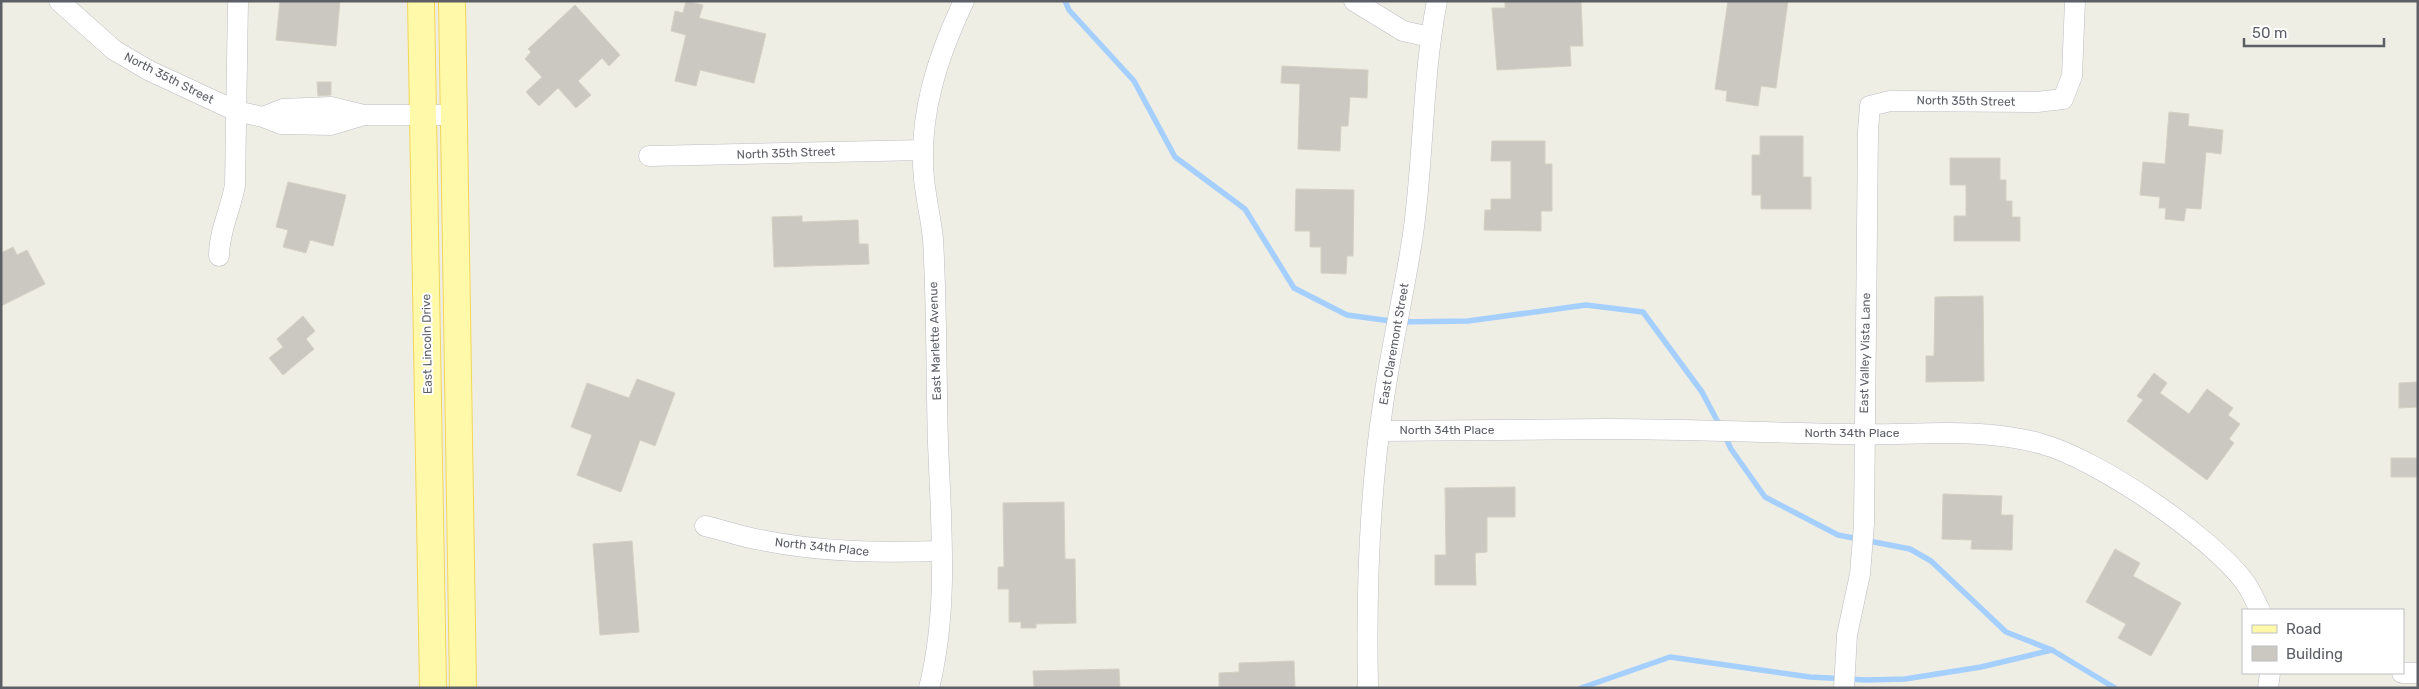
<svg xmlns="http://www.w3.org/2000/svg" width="2419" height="689" viewBox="0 0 2419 689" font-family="Rubik,sans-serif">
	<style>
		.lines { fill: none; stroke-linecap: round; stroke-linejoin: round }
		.stream { stroke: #a4cfff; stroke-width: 5.5 }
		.building { fill: #cac8c1; stroke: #d4d0c3 }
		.minor-casing { stroke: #bcbdc3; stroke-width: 21 }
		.major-casing { stroke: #f3d659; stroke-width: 28 }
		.minor { stroke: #fff; stroke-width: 20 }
		.major { stroke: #fff9a9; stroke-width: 26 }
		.labels { text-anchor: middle; stroke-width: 4; stroke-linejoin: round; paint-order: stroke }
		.street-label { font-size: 12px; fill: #5c5f65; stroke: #fff }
	</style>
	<rect width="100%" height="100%" fill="#efeee4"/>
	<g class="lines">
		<path class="stream" d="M1065,1L1069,10L1134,81L1175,157L1245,209L1294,288L1347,315L1398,322L1468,321L1586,305L1643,312L1702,392L1720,426
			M1724,434L1731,449L1765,497L1838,535L1910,549L1931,561L2006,632L2052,650L2115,688
			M1581,688L1670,657L1810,677L1867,680L1905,679L1981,667L2052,650"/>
	</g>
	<path class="building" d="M280,1H340L336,46L276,40Z
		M686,1L703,5L699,18L766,34L754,83L700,70L696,86L675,81L686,35L671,31L675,11L683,13Z
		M1505,1H1581L1583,46H1570L1571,66L1497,70L1492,8H1505Z
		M1728,1H1788L1776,88L1761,86L1758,106L1726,101L1727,91L1715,89Z
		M575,5L620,55L609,66L602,58L578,81L591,95L576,108L558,88L539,106L526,92L542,77L525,59L531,52L528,49Z
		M1282,66L1368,70L1367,98L1350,97L1348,126H1341L1340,151L1298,149L1300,84L1281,83Z
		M317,82H331V95L318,96Z
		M2169,112L2189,114L2188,126L2223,130L2221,154L2206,152L2201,209L2186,208L2184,221L2165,219L2166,208H2159L2160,197L2140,195L2143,162L2165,164Z
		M1760,136H1803V177H1811V209H1761V195H1752V155H1760Z
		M1492,141H1545V164H1552V211H1541V231L1484,230L1485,210H1491V199H1511V161H1491Z
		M1950,158H2000V180H2006V201H2012V217H2020V241H1954V216H1966V185H1950Z
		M288,182L346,195L333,246L310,240L306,253L283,247L288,230L276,227Z
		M1296,189L1354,190L1353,256H1347L1346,274L1321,273V247H1310V231H1295Z
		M802,216V222L858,220L859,244H868L869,264L774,267L772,217Z
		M13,247L17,255L27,250L45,284L1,306V253Z
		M1983,296L1984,381L1926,382V356H1934L1935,297Z
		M303,316L315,331L306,339L314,349L283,375L269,358L283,347L277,339Z
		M2154,373L2167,383L2160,393L2189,414L2207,389L2233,408L2228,415L2240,424L2229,439L2234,443L2207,480L2127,421L2143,400L2137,396Z
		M637,379L675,393L655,446L640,440L621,492L577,475L592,435L571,427L587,383L629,398Z
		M2418,382V407L2399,408V383Z
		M2391,458H2418V477H2391Z
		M1515,487V517H1487V552L1475,553L1476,585H1435V555H1446L1445,488Z
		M1943,494L2002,496L2001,515H2013L2012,550L1971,549L1972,540L1942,539Z
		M1064,502L1065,559H1075L1076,623L1036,624V628H1021V622H1009V589H998V567H1004L1003,503Z
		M632,541L639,632L600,635L593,544Z
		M2115,549L2140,563L2133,576L2181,603L2151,656L2118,638L2126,624L2086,602Z
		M1294,661L1295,688H1219V673L1239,672V663Z
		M1119,669L1120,688H1034L1033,671Z"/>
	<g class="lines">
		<defs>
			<path id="minor" d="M59,1L114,50L148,70L236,111L263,117L281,124L331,125L364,115
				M1354,1L1403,31L1430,37
				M263,117L283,109L331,107L364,115H454
				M649,156L923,150
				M219,256C219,231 231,209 235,185L238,1
				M1380,431C1456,430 1532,429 1608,429C1688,429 1769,433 1849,434C1914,436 1979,426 2042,444C2099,460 2209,535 2244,581C2251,590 2255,601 2260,610
				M705,526C723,530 742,537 761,540C820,552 880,553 941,551
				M2402,673H2418
				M929,688C949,609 941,524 938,443C936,375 937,307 933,239C931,219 926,199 924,179C918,116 937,58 964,1
				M1368,688C1366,591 1369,493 1384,398C1392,343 1405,289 1413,234C1424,157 1422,78 1437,1
				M1844,688L1847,635L1860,574L1864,524L1868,131L1870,106L1890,101L2037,102L2063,99L2072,76L2075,1
				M2268,688L2270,673"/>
			<path id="major" d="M421,1L433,688
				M452,1L463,688"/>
		</defs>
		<use href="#minor" class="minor-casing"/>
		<use href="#major" class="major-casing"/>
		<use href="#minor" class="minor"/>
		<use href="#major" class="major"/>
	</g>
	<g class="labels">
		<g class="street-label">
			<text transform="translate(169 78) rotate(27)" y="4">North 35th Street</text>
			<text transform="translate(1966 101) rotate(1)" y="4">North 35th Street</text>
			<text transform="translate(786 153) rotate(-2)" y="4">North 35th Street</text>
			<text transform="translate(935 341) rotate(-92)" y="4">East Marlette Avenue</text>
			<text transform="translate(427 344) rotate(-91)" y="4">East Lincoln Drive</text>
			<text transform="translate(1394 344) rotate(-80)" y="4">East Claremont Street</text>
			<text transform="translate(1865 353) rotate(-89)" y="4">East Valley Vista Lane</text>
			<text x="1447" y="434">North 34th Place</text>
			<text x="1852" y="437">North 34th Place</text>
			<text transform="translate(822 547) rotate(6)" y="4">North 34th Place</text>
		</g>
	</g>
	<rect width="2419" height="689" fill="none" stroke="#5c5f65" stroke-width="5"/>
	<rect x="2242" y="609" width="162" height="65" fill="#ffffff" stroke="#bebfc1"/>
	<rect x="2252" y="625" width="25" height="8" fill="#fff9a9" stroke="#bebfc1"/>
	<text x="2286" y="634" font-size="15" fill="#5c5f65">Road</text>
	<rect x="2252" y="646" width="25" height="15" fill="#cac8c1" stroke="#bebfc1"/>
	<text x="2286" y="659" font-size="15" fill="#5c5f65">Building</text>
	<path d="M2244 38v8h140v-8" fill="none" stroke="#5c5f65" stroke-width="2.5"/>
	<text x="2252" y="38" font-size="15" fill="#5c5f65" stroke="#ffffff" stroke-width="4" paint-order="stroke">50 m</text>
</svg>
